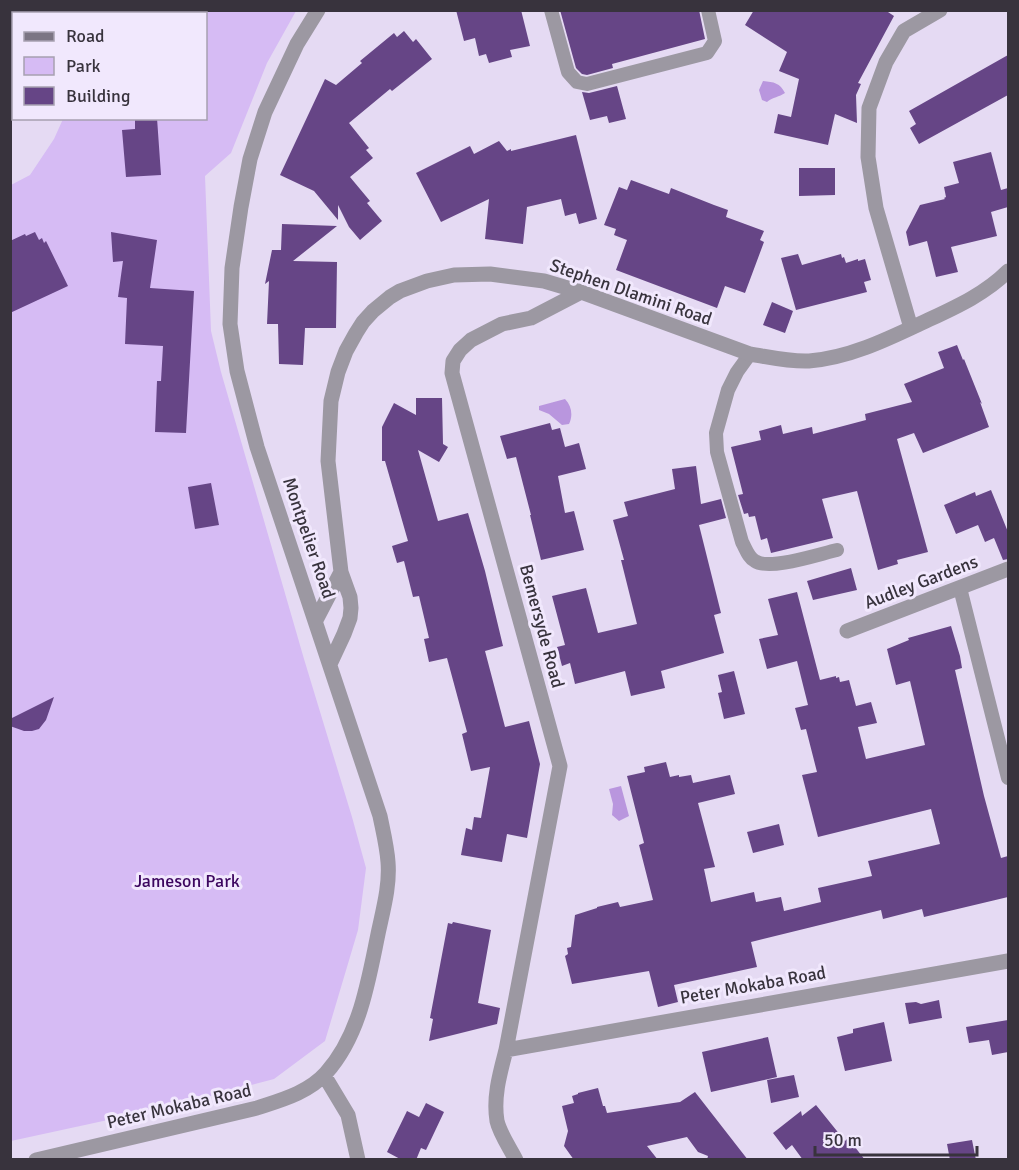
<svg xmlns="http://www.w3.org/2000/svg" width="1019" height="1170" viewBox="0 0 1019 1170" font-family="Signika,sans-serif">
	<style>
		.green { fill: #d6bbf4 }
		.water { fill: #b996de }
		.building { fill: #664586 }
		.lines { fill: none; stroke-linecap: round; stroke-linejoin: round }
		.lane { stroke: #9c98a2; stroke-width: 14 }
		.street { stroke: #9c98a2; stroke-width: 15 }
		.secondary { stroke: #7c7584; stroke-width: 15 }
		.labels { text-anchor: middle; stroke-width: 6; stroke-linejoin: round; paint-order: stroke }
		.street-label { font-size: 18px; fill: #38333d; stroke: #f1e8fd }
		.park-label { font-size: 18px; fill: #3c065f; stroke: #f1e8fd }
	</style>
	<rect width="100%" height="100%" fill="#e5daf3"/>
	<path class="green" d="M11,10H86V11L82,14H14L13,64L11,66Z
		M170,11H296L267,63L231,153L205,176L211,331L221,372L304,659L352,817L366,868L358,930L325,1041L274,1079L177,1105L11,1141V185L30,175L54,139L63,119L206,118V14L166,13Z"/>
	<path class="water" d="M763,81C774,82 780,83 785,93C779,97 773,97 767,102L762,100L759,90Z
		M565,399C572,406 573,416 569,424L562,425L549,414L539,410V406Z
		M621,786L629,816L619,821L612,815L613,804L609,789Z"/>
	<path class="building" d="M456,10H521L530,46L510,50L512,57L489,63L486,54L479,56L475,38L464,41Z
		M560,10H699L705,39L612,64L613,68L587,75L582,74L576,68Z
		M754,10H885L894,16L858,83L861,84L856,95L857,123L835,114L828,145L774,133L778,114L791,117L799,79L779,71L787,52L745,25Z
		M404,31L413,42L416,39L432,59L392,91L390,89L349,123L369,148L366,150L373,158L350,177L370,201L367,203L382,221L360,240L349,227L338,205V220L314,191L280,175L325,79L336,85L362,63L360,61L394,33L397,37Z
		M1008,55V95L919,144L910,128L916,124L909,111Z
		M617,86L626,119L609,123L607,116L590,120L582,92L589,93Z
		M135,118H157L161,175L126,177L122,130L135,129Z
		M576,135L597,219L579,224L576,213L565,216L561,199L527,207L523,244L485,239L489,199L441,222L416,173L470,146L474,154L499,141L507,151L511,149V151Z
		M991,152L1001,190L1008,188V207L991,212L997,236L951,247L958,272L936,277L927,241L909,246L906,232L920,205L945,199L944,198L946,197L944,187L959,183L953,162Z
		M799,168H835V195L799,196Z
		M631,180L669,194L671,188L714,205L728,210L726,217L764,231L760,240L764,242L745,293L725,286L717,308L616,270L627,240L614,235L616,229L604,225L619,187L627,190Z
		M282,224L337,226L293,261L337,262L336,328H305L303,365L279,364L278,324H267L269,281L265,284L272,250H281Z
		M35,232L39,240L42,238L44,243L46,241L68,286L10,313V241L25,234L26,236Z
		M111,232L157,240L150,288L194,291L186,433L155,432L157,381H161L163,346L125,344L127,298L118,297L123,261L113,262Z
		M798,254L802,265L841,254L842,258L844,257L846,263L858,259V261L865,259L871,280L864,282L867,292L796,310L781,258Z
		M772,302L793,311L785,333L763,325Z
		M957,345L963,360L964,359L982,404L980,402L989,427L923,453L914,433L897,439L928,552L897,560L898,564L878,570L857,491L822,499L833,538L771,553L767,538L761,540L755,516L749,517L748,513L744,514L738,495L743,494L731,447L761,440L759,431L781,425L783,434L812,427L813,434L866,420L865,414L912,402L904,384L944,368L938,352Z
		M416,398H442L443,444L448,447L439,462L418,450L438,521L468,513L485,571L503,646L485,651L505,727L529,721L540,764L527,838L507,834L502,862L461,855L466,828L472,830L474,817L481,818L490,767L471,771L462,734L467,732L447,658L429,662L424,639L429,638L419,596L413,597L404,561L397,563L392,546L408,541L385,461H382V427L394,403L416,415Z
		M550,423L552,430L560,428L565,447L579,443L586,469L558,476L565,513L574,511L584,550L541,560L530,515H531L516,457L507,459L500,436Z
		M696,466L701,504L721,499L726,518L699,525L721,613L714,615L724,653L661,671L665,688L631,696L625,671L575,684L570,663L562,666L557,647L565,645L552,596L586,588L598,633L637,624L621,560H624L613,520L628,516L624,502L675,489L672,469Z
		M211,483L219,525L195,529L188,487Z
		M991,490L1008,532V559L1003,560L994,538L985,542L978,525L956,534L944,505L975,492L976,496Z
		M851,568L857,590L813,600L807,581Z
		M797,592L820,680L836,676V678L839,677L840,682L849,680L856,706L871,702L877,723L858,727L866,759L925,745L910,681L896,685L887,649L909,640L908,638L951,626L960,656L962,668L955,670L984,796L1001,858L1008,856V897L924,917L922,909L883,919L881,910L751,942L757,967L674,985L678,1002L658,1007L649,971L572,984L565,956L568,954L567,948L571,947L575,915L597,908V907L618,902L620,907L653,900L639,845L644,843L627,776L645,772L644,767L666,762L670,777L679,775V777L691,775L693,783L730,775L735,794L698,803L715,867L704,869L711,902L754,892L756,902L781,897L784,911L821,902L818,888L872,876L868,861L940,844L931,809L818,837L802,775L817,772L806,729L801,730L795,708L808,705L797,661L767,669L759,639L778,635L768,599Z
		M734,671L745,714L724,719L718,693L722,692L718,675Z
		M54,697L46,720L39,729L32,731H24L10,726V719Z
		M779,824L784,845L753,853L747,832Z
		M453,922L491,930L478,1003L500,1008L497,1024L429,1041L433,1019L430,1018L448,923L452,924Z
		M939,1000L942,1018L909,1024L905,1003L916,1002L921,1004Z
		M1008,1020V1052L992,1055L989,1040L969,1043L966,1027Z
		M884,1022L892,1061L845,1071L837,1037L853,1033V1029Z
		M768,1037L777,1077L711,1092L702,1052Z
		M794,1075L799,1097L771,1103L767,1080Z
		M598,1088L603,1106H605L607,1113L680,1102L695,1092L748,1160H707L708,1156L698,1152L687,1137L647,1146L658,1160H574L564,1146L568,1131L562,1106L574,1103L572,1096L578,1094V1093Z
		M426,1103L444,1112L426,1150L421,1148L416,1160H402L387,1152L407,1111L419,1117Z
		M816,1105L845,1141L848,1138L865,1160H803L792,1145L786,1150L773,1133L801,1111L802,1116Z
		M972,1140L976,1160H950L947,1144Z"/>
	<g class="lines">
		<path class="lane" d="M551,10L568,72L577,82L587,84L707,53L715,41L708,10
			M750,354L737,372L728,390L716,433L717,452L742,542C746,549 748,557 755,561C769,571 819,554 837,550
			M960,588L1008,778"/>
		<path class="street" d="M911,328L876,208L868,157L869,108L886,62L904,31L940,10
			M316,620L341,572
			M847,631L1008,569
			M330,664L344,634L350,618L351,608L350,597L341,572L328,461L331,401L338,372L346,351L356,333L363,322L373,311L390,297L400,291L427,281L454,275L490,274L544,281L581,292L750,354C769,357 790,362 809,361C850,358 890,338 926,321C956,307 985,294 1008,271
			M506,1050L1008,961
			M324,1075L348,1115L358,1160
			M36,1160L257,1108C281,1100 308,1093 326,1073C360,1035 368,982 378,934C383,910 390,886 388,862C387,847 383,831 380,816L257,447L237,371L230,324L232,268L241,207L250,159L265,112L297,44L318,10
			M516,1160C510,1148 500,1134 497,1121C493,1097 500,1073 506,1050L560,766L455,384L452,373L453,361L460,350L471,340L502,324L531,318L581,292"/>
		<path class="secondary" d="M125,14L129,10
			M10,98L14,96"/>
	</g>
	<g class="labels">
		<g class="street-label">
			<text transform="translate(631 292) rotate(19)" y="6">Stephen Dlamini Road</text>
			<text transform="translate(309 538) rotate(71)" y="6">Montpelier Road</text>
			<text transform="translate(921 582) rotate(-21)" y="6">Audley Gardens</text>
			<text transform="translate(542 626) rotate(75)" y="6">Bemersyde Road</text>
			<text transform="translate(753 985) rotate(-10)" y="6">Peter Mokaba Road</text>
			<text transform="translate(179 1106) rotate(-13)" y="6">Peter Mokaba Road</text>
		</g>
		<g class="park-label">
			<text x="187" y="887">Jameson Park</text>
		</g>
	</g>
	<rect width="1019" height="1170" fill="none" stroke="#38333d" stroke-width="24"/>
	<rect x="12" y="12" width="195" height="108" fill="#f1e8fd" stroke="#a7a0b0" stroke-width="1.5"/>
	<rect x="24" y="32" width="30" height="9" fill="#7c7584" stroke="#a7a0b0" stroke-width="1.5"/>
	<text x="66" y="42" font-size="18" fill="#38333d">Road</text>
	<rect x="24" y="57" width="30" height="18" fill="#d6bbf4" stroke="#a7a0b0" stroke-width="1.5"/>
	<text x="66" y="72" font-size="18" fill="#38333d">Park</text>
	<rect x="24" y="87" width="30" height="18" fill="#664586" stroke="#a7a0b0" stroke-width="1.5"/>
	<text x="66" y="102" font-size="18" fill="#38333d">Building</text>
	<path d="M815 1146v9h162v-9" fill="none" stroke="#38333d" stroke-width="3"/>
	<text x="824" y="1146" font-size="18" fill="#38333d" stroke="#f1e8fd" stroke-width="4.5" paint-order="stroke">50 m</text>
</svg>
